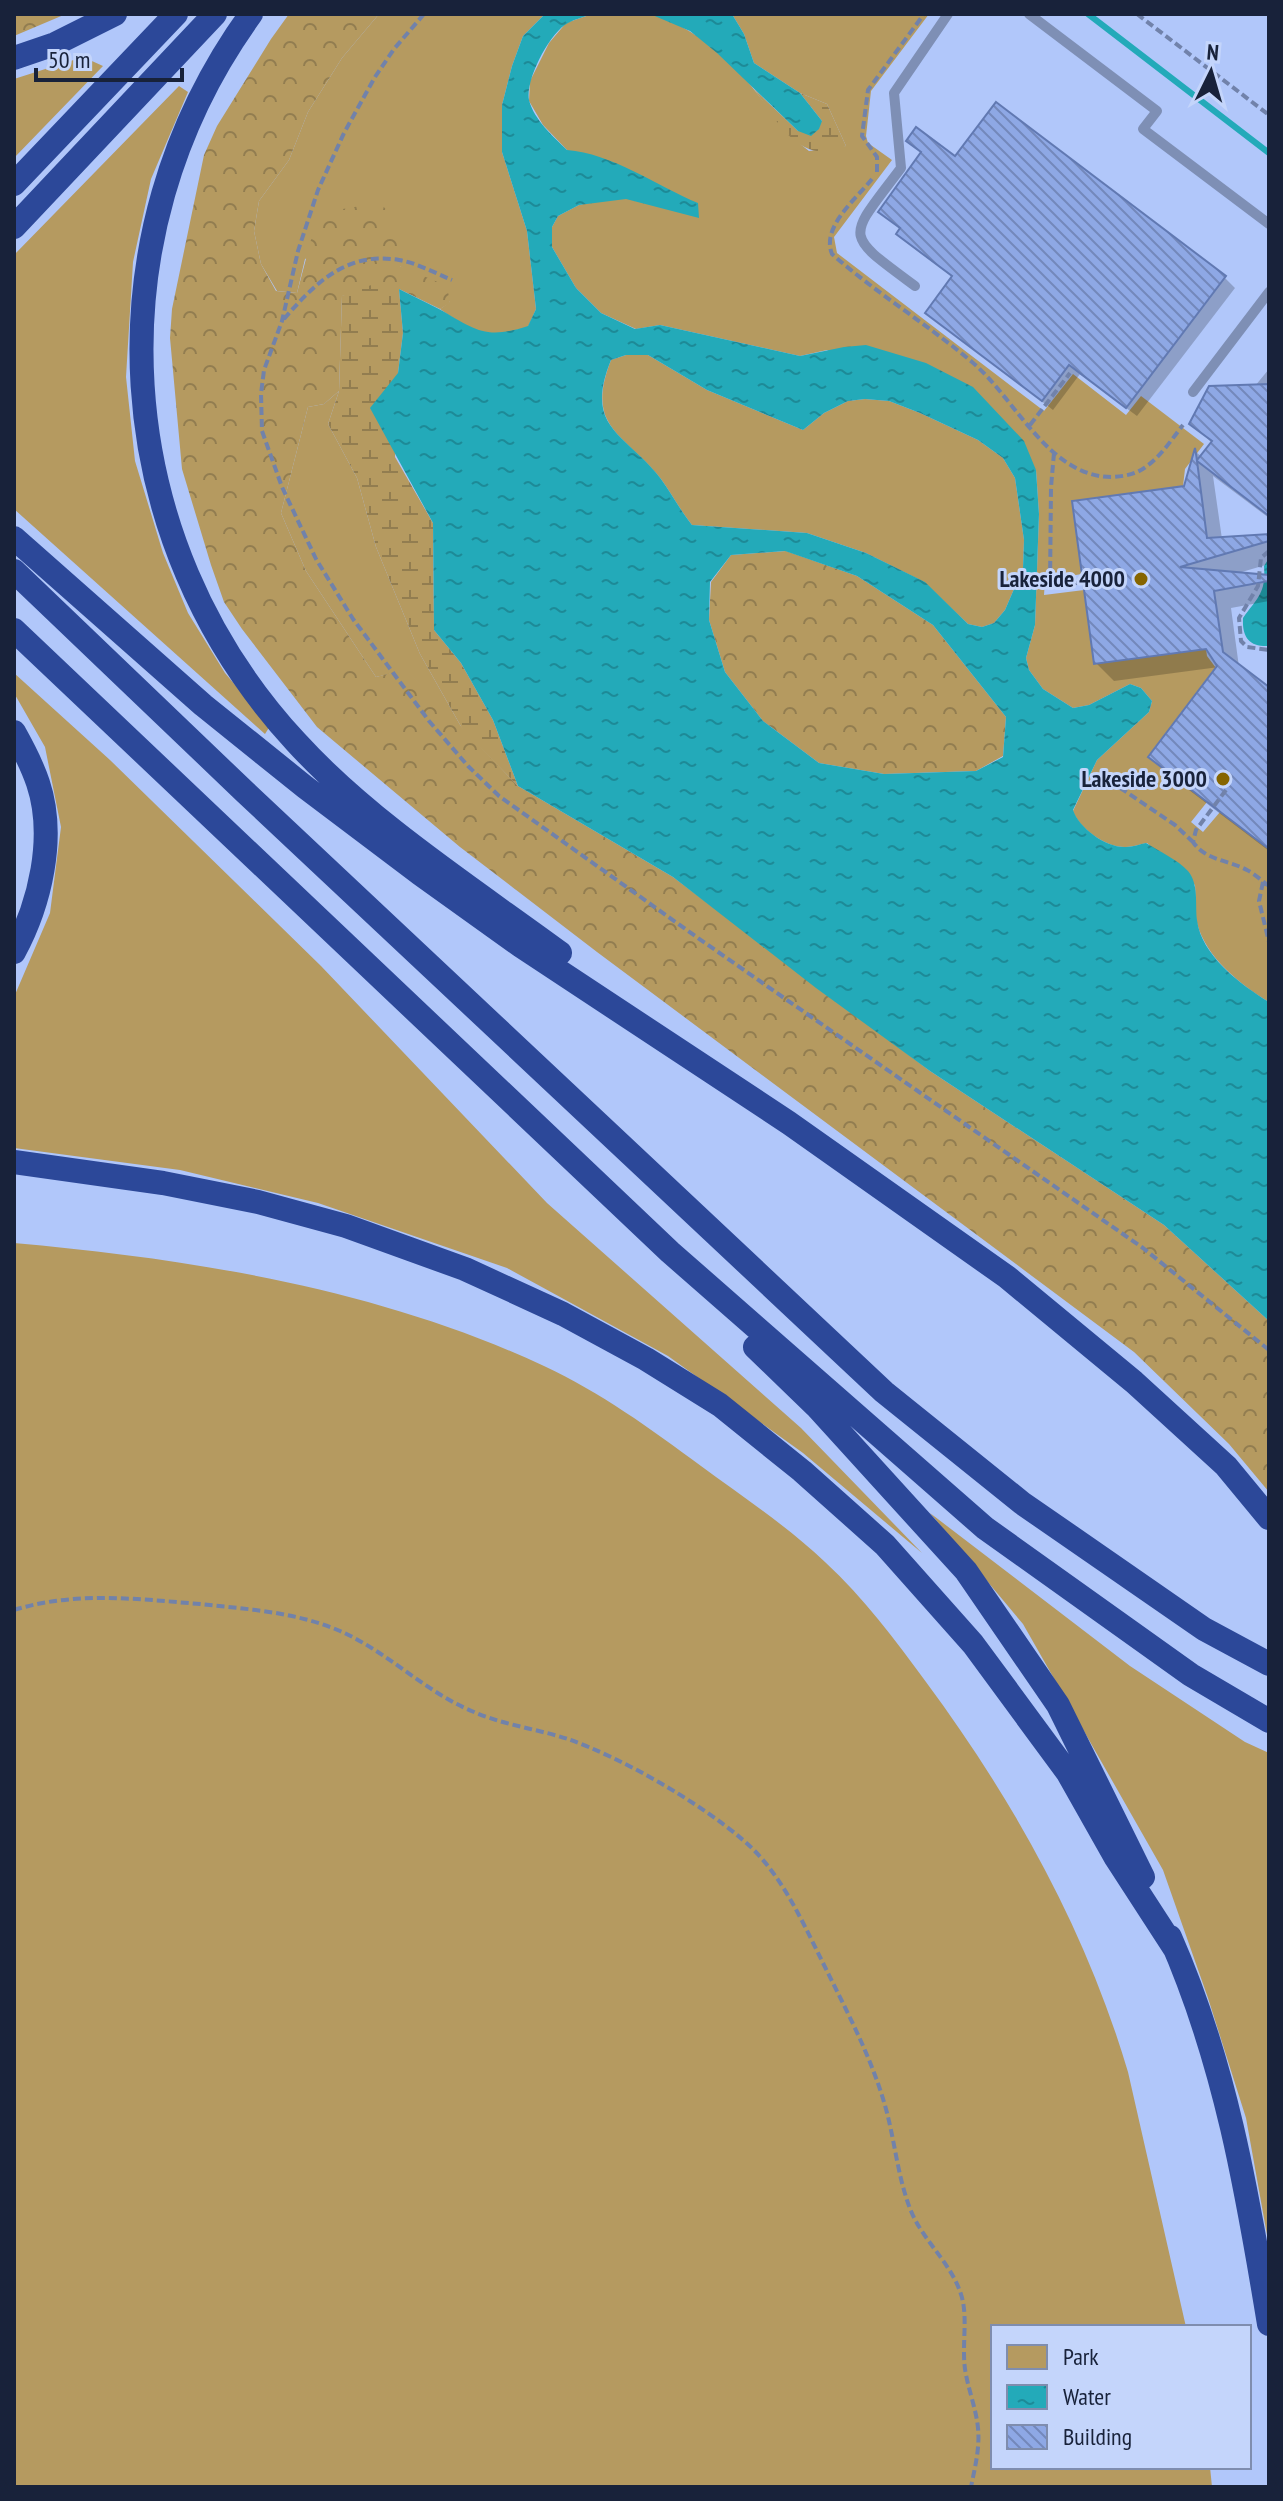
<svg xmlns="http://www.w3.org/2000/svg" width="1283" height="2501" viewBox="0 0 1283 2501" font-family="'PT Sans Narrow',sans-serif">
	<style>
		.green { fill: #b59a60 }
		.forest { fill: url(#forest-crowns) }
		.wetland { fill: url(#wetland-marsh) }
		.water { fill: url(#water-ripples); fill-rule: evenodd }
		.shadow { fill: #0003 }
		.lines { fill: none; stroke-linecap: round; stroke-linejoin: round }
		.stream { stroke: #23aab9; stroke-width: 6 }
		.building { fill: url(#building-back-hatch); stroke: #6179b2; stroke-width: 2 }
		.path { stroke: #7182aa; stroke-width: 4; stroke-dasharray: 8 4; stroke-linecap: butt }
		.service { stroke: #7e8fb5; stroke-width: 10 }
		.motorway { stroke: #2c4899; stroke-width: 24 }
		.poi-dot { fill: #866500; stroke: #c4d5fb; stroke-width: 3 }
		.labels { text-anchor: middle; stroke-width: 6; stroke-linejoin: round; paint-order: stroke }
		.poi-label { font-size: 24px; font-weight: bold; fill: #18223a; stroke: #c4d5fb; text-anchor: end }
	</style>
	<defs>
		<pattern id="forest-crowns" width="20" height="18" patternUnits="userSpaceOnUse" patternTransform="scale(2)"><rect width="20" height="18" fill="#b59a60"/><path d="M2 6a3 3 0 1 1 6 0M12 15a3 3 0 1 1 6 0" fill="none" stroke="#927d50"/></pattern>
		<pattern id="wetland-marsh" width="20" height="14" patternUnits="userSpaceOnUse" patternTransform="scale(2)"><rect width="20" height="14" fill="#b59a60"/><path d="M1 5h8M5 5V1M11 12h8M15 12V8" fill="none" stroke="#927d50"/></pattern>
		<pattern id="water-ripples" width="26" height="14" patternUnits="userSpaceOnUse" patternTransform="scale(2)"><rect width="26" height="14" fill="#23aab9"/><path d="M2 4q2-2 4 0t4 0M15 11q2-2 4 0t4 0" fill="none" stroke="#1d8a97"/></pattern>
		<pattern id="building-back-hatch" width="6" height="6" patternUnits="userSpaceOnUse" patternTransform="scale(2)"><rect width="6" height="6" fill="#8ea8e5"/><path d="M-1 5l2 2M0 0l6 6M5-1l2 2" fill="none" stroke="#7388bb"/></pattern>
	</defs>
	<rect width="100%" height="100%" fill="#b1c7fa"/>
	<path class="green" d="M379,14H545L523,36L512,66L502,105V152L527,231L536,309L528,327C486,339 475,333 440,309L450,302L400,266V221L305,259L297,293L277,291L261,264L254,231L259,201L289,160L308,112L342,58Z
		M592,14C611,14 636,10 654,15C693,27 731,59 756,92C774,115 785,133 809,151L846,146L827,104L800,93L754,63L744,34L732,14H929L871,91L866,136L868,143L892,160L834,237L837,253L1044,411L1073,374L1126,415L1141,396L1204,444L1185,469L1183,486L1082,574L1045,580L1044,595L1084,590L1095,664L1206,649L1207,656L1216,668L1148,757L1207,802L1191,822L1203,832L1220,812L1269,849V1002C1241,985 1206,958 1197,923C1194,911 1196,897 1195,885L1147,843C1140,844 1133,847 1126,847C1106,848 1079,828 1073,811L1097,760L1149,712L1152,701L1141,688L1130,684L1089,705L1073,708L1043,689L1029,670L1026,658L1035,625L1039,514L1036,470L827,350L800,356L660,325L636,329L601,313L576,288L552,247V227L558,216L579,205L604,200L567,150L543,125L529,101L530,81L549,43L566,23Z
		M83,57L103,66L14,158V79Z
		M179,86L188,92L151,179L133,262L126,377L135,461L163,553L188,613L225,673L270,726L265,734L14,509V255Z
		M626,355H648L707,390L803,430L824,413L848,401L865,399L889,401L920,413L978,440L1003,458L1015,478L1024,540L1023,568L1005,610L994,623L982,627L968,624L924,582L866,553L807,533L692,525C680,510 672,494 661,479C625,433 584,429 611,360Z
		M339,391L328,424L357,478L376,547L420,654L463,730L406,670L376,677L306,571L281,513L308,407L324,404Z
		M14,673L110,760L321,966L547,1203L801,1428L922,1553L803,1453L668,1356L507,1268L318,1203L180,1170L14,1148V997L50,913L61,827L45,747L14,693Z
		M14,1243C193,1259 379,1289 544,1366C600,1392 651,1429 701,1466C743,1497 787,1526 825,1562C864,1598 895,1640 926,1682C1014,1801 1086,1930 1128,2072L1186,2327H993V2467H1210L1212,2487H14Z
		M930,1513L1130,1666L1245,1742L1269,1753V2246L1246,2118L1208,1998L1163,1870L1023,1624Z"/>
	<path class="forest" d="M14,14H66L14,36Z
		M289,14H379L342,58L308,112L289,160L259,201L254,231L261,264L276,291L297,293L318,213L379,203L400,221V266L447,286L450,303L440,309L399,289L342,296L339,391L324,404L308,407L281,513L306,571L376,677L406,669L518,786L673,877L930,1071L1164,1225L1269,1321V1492L1229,1444L1134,1352L597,952L460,847L317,727L242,629L224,602L211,565L182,469L170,338L172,309L204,155L217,126L271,39Z
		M786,551L857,576L933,625L1006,717L1003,756L976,771L884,774L819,763L763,721L725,672L709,620L711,582L731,555Z"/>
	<path class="wetland" d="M754,89L798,131L822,121L800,93L827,104L846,146C800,168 777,121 754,89Z
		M374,284L399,289L403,333L398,373L395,457L433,523L434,630L461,663L493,720L518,786L463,730L420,654L376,547L357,478L328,424L339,391L342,296Z"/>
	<path class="water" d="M545,14H592C584,17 575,19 568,23C550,32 525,80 529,100C534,120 554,137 567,150C611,153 657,186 698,203L699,218L626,199L579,205L558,216L552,227V247L576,288L601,313L635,329L660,325L800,356L844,347L866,345L926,363L973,387L1024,441L1036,470L1039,514L1035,625L1026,658L1029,670L1043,689L1073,708L1089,705L1130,684L1141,688L1152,701L1149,712L1097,760L1073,810C1079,828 1106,848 1126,847C1133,847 1140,844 1146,843C1159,851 1178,860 1188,871C1199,884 1195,904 1197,920C1201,955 1241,985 1269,1002V1321L1164,1225L930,1071L816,988L673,877L518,786L493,720L461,663L434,630L433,523L370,408L398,373L403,333L399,289C412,296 426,302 439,309C476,330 485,340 528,326L536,309L527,231L502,152V105L512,66L523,36ZM626,355H648L707,390L803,430L824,413L848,401L865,399L889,401L920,413L978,440L1003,458L1015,478L1024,540L1023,568L1005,610L994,623L982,627L968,624L925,582L866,553L807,533L692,525C680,510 672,494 661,479C626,433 583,429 611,360ZM785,551L857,576L933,625L1006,717L1003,757L976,771L884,774L819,763L763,721L725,672L709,620L710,582L731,555Z
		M650,14H732L744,34L754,63L800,93L822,121L819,129L811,136L798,131L717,53L690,31Z
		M1269,558V646C1249,647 1242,637 1243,618C1258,597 1266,593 1264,566Z"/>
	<path class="shadow" d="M919,151L955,159L1224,277L1235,288L1137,416L1080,374L1053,410L927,312L954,278L909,244L901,230L881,212L923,153Z
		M1269,369V518L1213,476L1222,539L1269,537V564L1235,574L1269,577V601L1231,608L1239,667L1269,689V851L1168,774L1150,756L1219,667L1114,681L1096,663L1186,488L1196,452L1202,457L1212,443L1192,423L1255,386Z"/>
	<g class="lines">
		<path class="stream" d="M1088,14L1269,153"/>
	</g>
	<path class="building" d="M996,102L1226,276L1126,408L1069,365L1042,401L925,313L952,276L896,234L900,228L878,212L921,152L906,141L916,127L955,156Z
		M1269,384V516L1197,461L1207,538L1269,534V541L1180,567L1269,575V581L1214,591L1223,652L1269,687V849L1148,757L1217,666L1206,649L1094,664L1072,501L1184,486L1195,448L1197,460L1212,441L1189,424L1209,386Z"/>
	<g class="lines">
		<path class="path" d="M424,14L394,49L375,77L344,133L318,190L298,251L282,321L264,370L261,394L262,431L282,487L316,559L353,619L429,721L468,766L499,796L698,938L1143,1248L1269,1350
			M1137,14L1269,115
			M877,172V157L862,136L868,90L924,14
			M872,179C856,199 821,227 832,254C876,293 927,324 972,362C1016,399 1049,478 1113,477C1126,476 1137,474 1147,466C1161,456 1172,439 1183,425
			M284,319C315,283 347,251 399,260C417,263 435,273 452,280
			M1030,425L1070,373
			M1054,453L1051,487L1050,586L1104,580
			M1269,551L1261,558L1258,586L1239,618L1241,641L1247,647L1269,650
			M1110,781L1175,825L1193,842
			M1226,790L1196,830L1193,842C1206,861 1229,860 1247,870C1255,874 1262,881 1269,886
			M1263,882L1259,901L1269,942
			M14,1610C75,1591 138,1599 200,1604C247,1609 296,1612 340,1631C388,1652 425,1692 474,1712C504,1725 537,1729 568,1739C622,1758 699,1802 743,1840C781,1872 802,1921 824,1965C847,2012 872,2058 886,2109C895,2142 898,2179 911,2211C924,2243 956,2267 963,2302C967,2323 962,2347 965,2369C968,2389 976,2408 978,2428C980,2448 975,2467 971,2487"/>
		<path class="service" d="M1029,14L1157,111L1143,129L1269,224
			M915,286C842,232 847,240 901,168L894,93L948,14
			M1193,392L1269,292"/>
		<path class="motorway" d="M251,14C89,237 109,540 296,742C368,821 473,889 560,953
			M14,58L55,44L115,14
			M14,184L176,14
			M14,227L215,14
			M14,538L203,705L305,787L419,873L521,946L789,1123L1007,1277L1134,1382L1226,1466L1269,1518
			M14,571L245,792L884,1392L1022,1503L1204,1629L1269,1664
			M14,630L670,1252L985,1528L1191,1675L1269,1721
			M14,732C23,748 32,765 38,783C56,837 40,904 14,952
			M14,1162L163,1183L258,1202L346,1226L465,1269L563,1314L646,1359L720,1405L802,1471L885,1545L973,1644L1068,1773L1116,1858L1175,1949
			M755,1347L816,1406L966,1571L1058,1705L1143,1877
			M1170,1937C1225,2062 1247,2190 1269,2324"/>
	</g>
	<g class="poi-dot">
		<circle cx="1141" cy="579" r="8"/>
		<circle cx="1223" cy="779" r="8"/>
	</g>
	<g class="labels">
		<g class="poi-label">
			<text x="1125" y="587">Lakeside 4000</text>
			<text x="1207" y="787">Lakeside 3000</text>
		</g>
	</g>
	<rect width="1283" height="2501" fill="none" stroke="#18223a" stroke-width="32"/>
	<rect x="991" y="2325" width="260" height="144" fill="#c4d5fb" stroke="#7f8dae" stroke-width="2"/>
	<rect x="1007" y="2345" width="40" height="24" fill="#b59a60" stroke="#7f8dae" stroke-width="2"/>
	<text x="1063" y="2365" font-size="24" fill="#18223a">Park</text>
	<rect x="1007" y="2385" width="40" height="24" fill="url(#water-ripples)" stroke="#7f8dae" stroke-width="2"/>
	<text x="1063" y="2405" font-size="24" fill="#18223a">Water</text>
	<rect x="1007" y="2425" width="40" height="24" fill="url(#building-back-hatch)" stroke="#7f8dae" stroke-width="2"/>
	<text x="1063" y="2445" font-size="24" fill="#18223a">Building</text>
	<g transform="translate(1211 72) rotate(5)" stroke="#c4d5fb" stroke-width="6" paint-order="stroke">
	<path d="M0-6L14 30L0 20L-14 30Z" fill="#18223a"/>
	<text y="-12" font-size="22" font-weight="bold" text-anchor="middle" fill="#18223a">N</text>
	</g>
	<path d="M36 68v12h146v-12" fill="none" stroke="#18223a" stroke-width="4"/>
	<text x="48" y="68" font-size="24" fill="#18223a" stroke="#c4d5fb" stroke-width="6" paint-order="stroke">50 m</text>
</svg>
